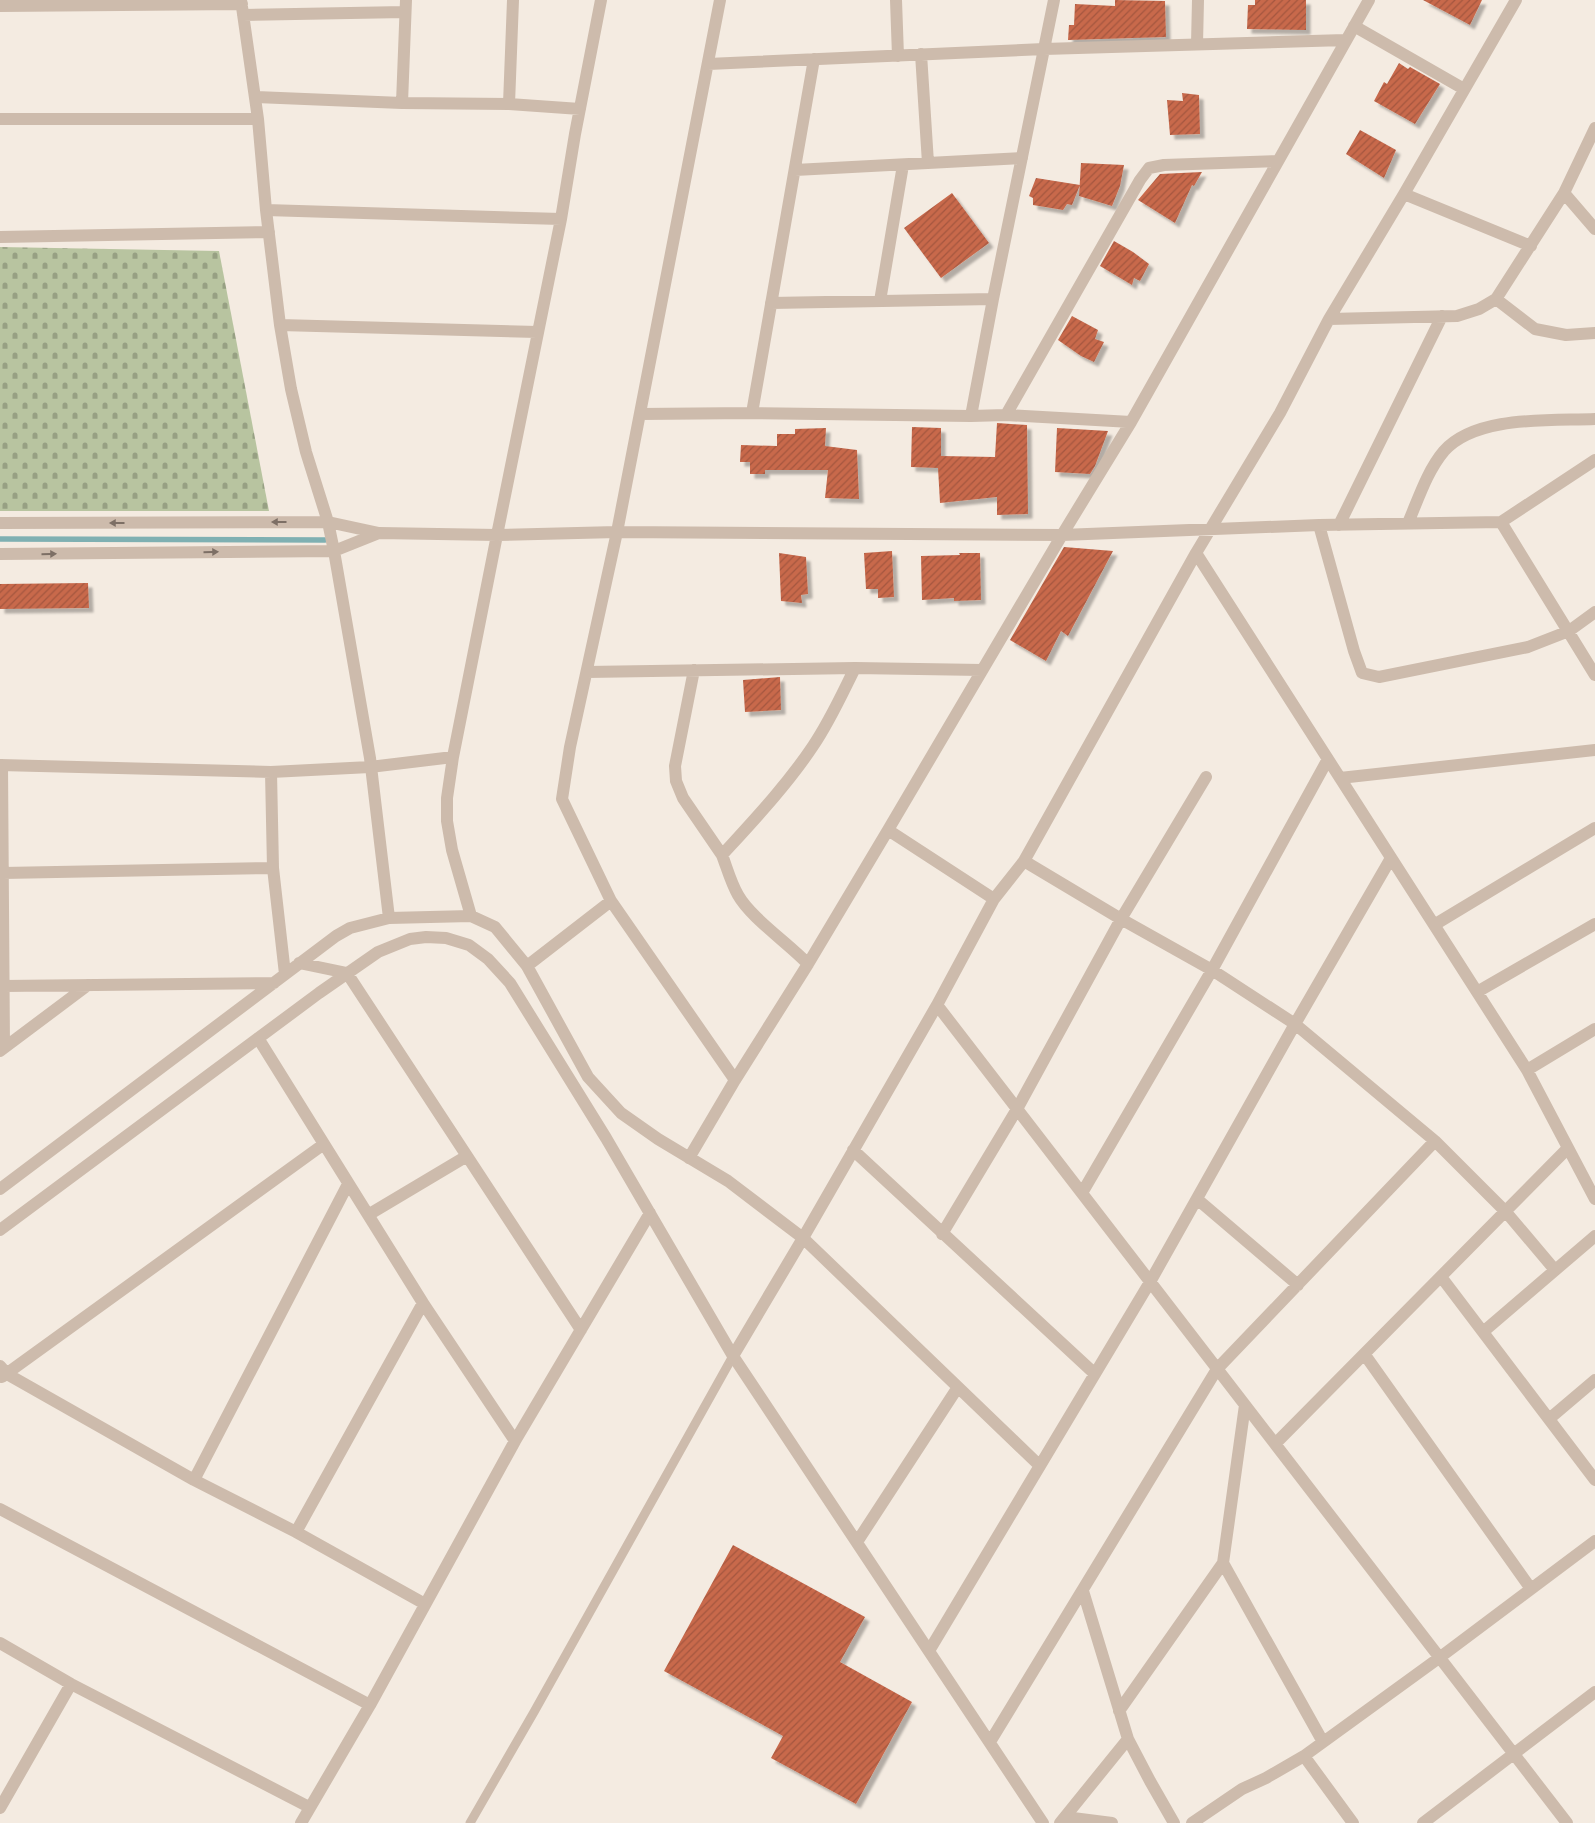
<svg xmlns="http://www.w3.org/2000/svg" width="1595" height="1823" viewBox="0 0 1595 1823" font-family="'Sofia Sans Condensed',sans-serif">
	<style>
		.cemetery { fill: url(#cemetery-stones) }
		.lines { fill: none; stroke-linecap: round; stroke-linejoin: round }
		.stream { stroke: #7fb0b2; stroke-width: 5.5 }
		.building { fill: url(#building-hatch); filter: url(#shadow) }
		.lane { stroke: #cdbbac; stroke-width: 9 }
		.street { stroke: #cdbbac; stroke-width: 12 }
		.oneway { fill: #7d6f65 }
	</style>
	<defs>
		<pattern id="cemetery-stones" width="16" height="16" patternUnits="userSpaceOnUse" patternTransform="scale(1.25)"><rect width="16" height="16" fill="#b8c4a0"/><path d="M2 7V4a2 2 0 0 1 4 0v3zM10 15v-3a2 2 0 0 1 4 0v3z" fill="#97a083"/></pattern>
		<pattern id="building-hatch" width="6" height="6" patternUnits="userSpaceOnUse" patternTransform="scale(1.25)"><rect width="6" height="6" fill="#c8694b"/><path d="M-1 1l2-2M0 6l6-6M5 7l2-2" fill="none" stroke="#a4573f"/></pattern>
		<filter id="shadow"><feDropShadow dx="4.5" dy="4.5" stdDeviation="1" flood-color="#0004"/></filter>
	</defs>
	<rect width="100%" height="100%" fill="#f4ebe1"/>
	<path class="cemetery" d="M0,247L219,251L269,511H0Z"/>
	<g class="lines">
		<path class="stream" d="M0,539L325,540"/>
	</g>
	<path class="building" d="M1115,0L1165,1L1166,37L1068,40L1069,25H1074L1075,4L1115,6Z
		M1255,0H1306V30L1247,29L1248,5H1255Z
		M1423,0H1482L1470,25Z
		M1399,63L1408,69L1410,67L1440,84L1415,124L1374,101L1384,82L1387,84Z
		M1182,93L1199,95L1200,134L1170,135L1167,100L1183,101Z
		M1360,130L1396,150L1384,178L1346,154Z
		M1081,163L1124,165L1120,186L1112,206L1079,196Z
		M1202,172L1194,186L1192,185L1175,223L1138,200L1160,174Z
		M1036,178L1080,185L1072,205L1067,204L1063,210L1033,205V198L1029,196Z
		M952,193L989,243L941,278L904,228Z
		M1114,241L1133,252L1149,264L1140,281L1134,278L1132,285L1100,266Z
		M1072,316L1098,330L1095,339L1104,342L1094,362L1081,356L1058,340Z
		M997,423L1027,425L1028,514L997,515V497L940,503L938,468L911,467L912,427L941,428V456L995,457Z
		M826,428L825,446L857,450L859,499L825,498L828,470H765V474H750V462H740L741,445L777,446V434H795V429Z
		M1057,428L1108,431L1095,466L1090,474L1055,472Z
		M1064,547L1113,551L1068,636L1061,631L1046,661L1010,640Z
		M892,551L894,597L878,598V589H866L864,553Z
		M779,553L806,557L808,594L801,595L802,603L781,601Z
		M959,553H980L981,600L954,601V598L922,600L921,556L960,555Z
		M88,583L89,608L0,609V584Z
		M780,677L781,710L745,712L743,680Z
		M733,1545L865,1617L840,1662L912,1702L856,1804L771,1758L783,1736L664,1671Z"/>
	<g class="lines">
		<path class="lane" d="M470,1823L534,1712L733,1356"/>
		<path class="street" d="M241,0L258,119L266,210L280,325L291,389L306,452L328,522L334,551L370,758L389,918
			M896,0L898,56
			M0,6L242,4
			M243,15L405,12
			M1354,26L1464,89
			M1197,44L1198,0
			M921,54L928,163
			M708,64L1044,49L1345,40
			M256,97L402,103L509,104L580,109
			M402,103L406,0
			M509,104L513,0
			M0,119H258
			M795,170L1022,158
			M1564,193L1595,229
			M1404,194L1531,246
			M266,210L561,219
			M0,237L269,232
			M1496,299L1535,329L1566,335L1595,333
			M880,301L903,165
			M771,303L993,299
			M1329,319L1457,316L1479,309L1496,299L1564,193L1595,128
			M280,325L537,332
			M752,413L814,59
			M640,414L752,413L971,416L1006,415L1131,422
			M1006,415L1140,180L1149,168L1164,165L1277,161
			M971,416L993,299L1054,0
			M1501,522L1595,675
			M0,523L328,522L379,533L497,535L617,532L1062,535L1319,525L1501,522L1595,460
			M1408,523C1418,500 1427,471 1444,451C1476,415 1550,421 1595,419
			M1319,525L1354,651L1362,673L1379,677L1528,647L1569,631L1595,612
			M1339,525L1442,316
			M1196,553L1527,1070L1595,1199
			M0,554L334,551L379,533
			M694,670L675,766L676,781L683,798L722,855
			M587,672L855,668L982,670
			M0,765L271,772L370,767L453,757
			M2,765L4,1048
			M271,772L273,868L285,974
			M1340,778L1595,750
			M888,830L994,899
			M1024,861L1121,919L1212,970L1295,1024L1435,1141L1506,1212L1555,1270
			M3,873L273,868
			M611,901L735,1080
			M471,916L452,850L447,821V798L453,757L497,535L561,219L575,134L601,0
			M1434,925L1595,828
			M299,963L347,973L581,1330
			M808,964C788,943 751,918 738,895C731,883 727,868 722,855C754,820 787,785 813,746C830,721 842,694 855,668
			M527,966L611,901L562,799L570,747L617,532L720,0
			M4,986L274,983
			M1477,992L1595,924
			M937,1005L1567,1823
			M258,1038L423,1303L515,1441
			M0,1051L88,985
			M1527,1070L1595,1029
			M853,1150L1095,1374
			M689,1158L735,1080L808,964L888,830L1062,535L1131,422L1369,0
			M0,1189L336,936L350,928L389,918L471,916L495,927L527,966L588,1077L621,1113L658,1139L728,1181L803,1238L1040,1466
			M1082,1193L1212,970L1328,759
			M1197,1199L1298,1285
			M368,1215L467,1156
			M0,1230L319,993L378,952L410,939L426,937L446,938L469,945L488,959L510,983L606,1138L733,1356L1043,1823
			M942,1234L1017,1109L1121,919L1206,777
			M1442,1278L1595,1480
			M1483,1332L1595,1236
			M1365,1355L1531,1589
			M733,1356L803,1238L937,1005L994,899L1024,861L1196,553L1280,413L1329,319L1404,194L1516,0
			M0,1366L7,1374L194,1480L296,1532L425,1604
			M2,1377L324,1144
			M1549,1419L1595,1380
			M1275,1444L1568,1148
			M194,1480L348,1184
			M0,1509L370,1705
			M296,1532L423,1303
			M857,1542L958,1387
			M1223,1563L1323,1742
			M1083,1591L1128,1739L1150,1781L1174,1823
			M0,1643L71,1684L309,1807
			M929,1651L1150,1282L1295,1024L1391,858
			M1119,1711L1223,1563L1245,1405
			M990,1742L1217,1369L1435,1141
			M1304,1756L1353,1823
			M0,1808L71,1684
			M1065,1817L1112,1823
			M301,1823L370,1705L515,1441L650,1213
			M1060,1823L1128,1739
			M1192,1823L1242,1789L1266,1778L1304,1756L1439,1658L1595,1541
			M1423,1823L1595,1692"/>
	</g>
	<defs><path id="oneway-solid" d="M-6-.8H1V-3.2L6.5 0L1 3.2V.8H-6Z" transform="scale(1.25)"/></defs>
	<g class="oneway">
		<use href="#oneway-solid" transform="translate(279 522) rotate(180)"/>
		<use href="#oneway-solid" transform="translate(117 523) rotate(180)"/>
		<use href="#oneway-solid" transform="translate(211 552) rotate(-1)"/>
		<use href="#oneway-solid" transform="translate(49 554) rotate(-1)"/>
	</g>
</svg>
